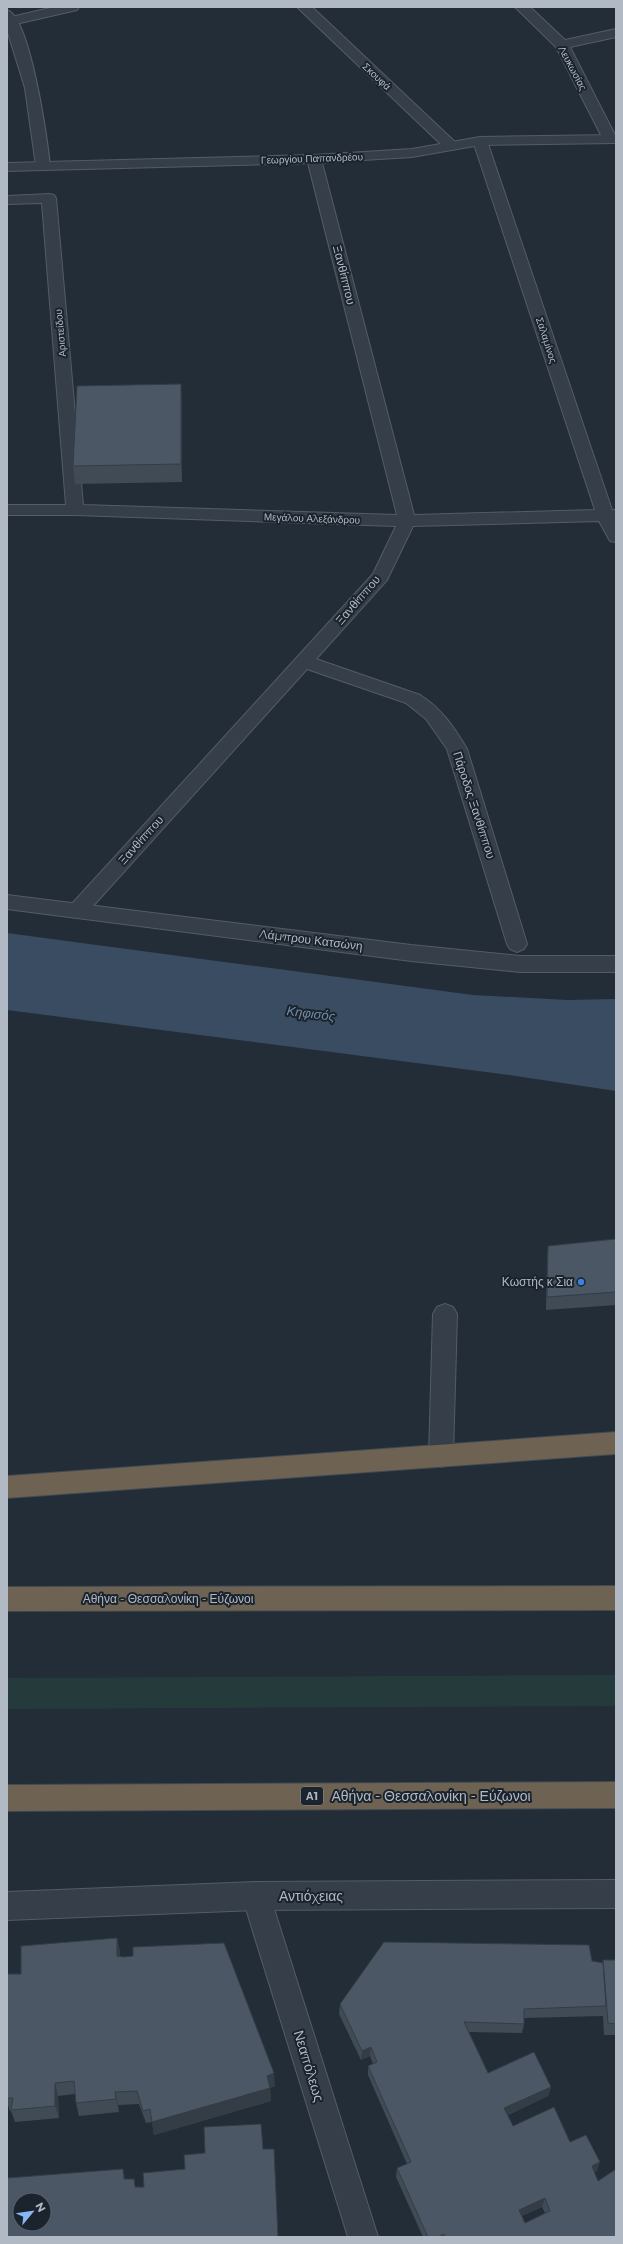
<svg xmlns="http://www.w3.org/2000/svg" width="623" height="2244" viewBox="0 0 623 2244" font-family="Montserrat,sans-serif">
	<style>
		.green { fill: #253a3a }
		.water { fill: #394c61 }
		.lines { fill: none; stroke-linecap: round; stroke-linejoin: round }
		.service-casing { stroke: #545c66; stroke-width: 2 }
		.pedestrian-casing { stroke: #545c66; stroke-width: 2 }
		.minor-casing { stroke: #545c66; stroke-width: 2 }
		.tertiary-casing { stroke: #545c66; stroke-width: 2 }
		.motorway-casing { stroke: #414953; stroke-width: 2 }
		.service { fill: #363f49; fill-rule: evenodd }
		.pedestrian { fill: #363f49; fill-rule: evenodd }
		.minor { fill: #363f49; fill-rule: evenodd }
		.tertiary { fill: #363f49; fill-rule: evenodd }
		.motorway { fill: #6e6253; fill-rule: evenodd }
		.wall { fill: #404b56; fill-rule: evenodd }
		.shaded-wall { fill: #343d46 }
		.building { fill: #4b5764; stroke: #343d46; fill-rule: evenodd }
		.shop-dot { fill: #3f7fe0; stroke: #1b242d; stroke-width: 1.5 }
		.labels { text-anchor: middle; stroke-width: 4; stroke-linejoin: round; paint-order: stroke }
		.far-street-label { font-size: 10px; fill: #b1b9c5; stroke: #1b242d }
		.shield { fill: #1b242d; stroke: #848c97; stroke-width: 1 }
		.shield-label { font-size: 11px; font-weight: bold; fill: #b1b9c5 }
		.street-label { font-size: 12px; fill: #b1b9c5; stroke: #1b242d }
		.poi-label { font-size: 12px; fill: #b1b9c5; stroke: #1b242d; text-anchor: end }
		.water-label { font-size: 13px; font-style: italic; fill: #728ca7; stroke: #1b242d }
		.near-street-label { font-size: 14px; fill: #b1b9c5; stroke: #1b242d }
	</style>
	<rect width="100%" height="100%" fill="#222d38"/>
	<path class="green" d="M616,1675V1706L7,1709V1678Z"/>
	<path class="water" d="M7,933L473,995L568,1000L616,999V1091L509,1075L7,1010Z"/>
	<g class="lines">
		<defs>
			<path id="service" d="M445,1304L453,1307L457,1314L453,1456L450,1464L441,1467L432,1464L429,1456L433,1314L437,1307Z"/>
			<path id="pedestrian" d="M256,1882L266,1886L270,1896L378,2237H348L242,1896L246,1886Z"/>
			<path id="minor" d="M297,7H312L455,142L457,145L455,148H445Z
				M515,7H530L565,40L616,29V37L570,47L616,137L615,142H605L603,139L556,47Z
				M7,10C30,16 48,142 50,166L43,170L36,166L25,88L7,30Z
				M480,137L487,141L612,510H616V542L610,541L599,521L413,526L387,580L316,659L420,695C441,708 454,727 467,749L527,944L524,949L517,952L510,949L507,944L447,749L426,719L406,703L307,669L84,916L77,918L70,916L67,911L70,906L373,574L396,526L75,515H7V505H66L42,203L7,204V196L49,194L54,195L56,198L83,505L397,515L307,159L314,155L321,159L414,515L595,510L473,141Z"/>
			<path id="tertiary" d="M54,7H79L77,10L7,26V18Z
				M616,135V143L480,145L412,157L314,163L7,171V163L314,155L412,149L480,137Z
				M7,895L411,945L520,956H616V972H520L411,961L7,909Z
				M616,1880V1908L256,1910L7,1920V1892L256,1882Z"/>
			<path id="motorway" d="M616,1432V1454L7,1498V1476Z
				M616,1586V1610L7,1611V1587Z
				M616,1782V1808L7,1811V1785Z"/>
		</defs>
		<use href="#service" class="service-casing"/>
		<use href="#pedestrian" class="pedestrian-casing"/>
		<use href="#minor" class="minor-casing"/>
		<use href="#tertiary" class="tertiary-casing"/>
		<use href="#motorway" class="motorway-casing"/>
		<use href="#service" class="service"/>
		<use href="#pedestrian" class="pedestrian"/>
		<use href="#minor" class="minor"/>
		<use href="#tertiary" class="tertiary"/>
		<use href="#motorway" class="motorway"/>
	</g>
	<path class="wall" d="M182,402V482L75,484L73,466Z
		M616,1239V1305L546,1310L547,1259L548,1246Z
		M117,1938L120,1952V1957L275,2086L270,2088L271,2101L154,2135L152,2122L146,2123L139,2104L118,2105L119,2112L79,2116L76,2103L75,2094L58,2096L59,2118L15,2122L11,2111H10L7,2102V1974H21Z
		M603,1960H616V2035H604L603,2016L524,2018V2024L522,2033L469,2032L488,2073L551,2087L548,2096L508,2115L513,2126L570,2142L597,2171L594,2172L616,2237H423L396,2177L397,2168L407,2164L368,2075V2066L373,2064L370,2056L361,2060L339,2014L340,2004L592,1961L603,1963ZM542,2207L545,2213L525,2223L522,2216Z"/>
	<path class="shaded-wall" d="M181,384L182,402V482L181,464Z
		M117,1938L120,1952L119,1971L117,1956Z
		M371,2047L370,2056L361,2060L362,2051Z
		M274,2073L275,2086L269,2088H270L271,2101L154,2135L152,2122Z
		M55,2083L58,2096L59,2118L55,2106Z
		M551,2087L548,2096L502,2117L504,2108Z
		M115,2092L118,2105L119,2112L116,2099Z
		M600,2162L597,2171L589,2174L592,2166Z
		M123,2169L125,2177L126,2187L124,2179Z
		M545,2198L542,2207L517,2218L519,2210Z"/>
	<path class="building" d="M181,384V464L73,466L77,386Z
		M616,1239V1292L547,1297L548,1246Z
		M117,1938V1956L124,1957L133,1956V1947L224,1943L274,2073L267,2076L270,2088L152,2122L150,2109L143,2111L137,2091L115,2092L116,2099L76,2103L74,2081L55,2083V2106L11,2110L13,2098H7V1974H21V1946Z
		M384,1942L589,1945L592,1961L603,1963L606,2006L524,2009V2024L464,2022L488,2073L534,2052L551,2087L504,2108L513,2126L554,2107L570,2142L586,2135L600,2162L592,2166L598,2181L616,2169V2237H445L444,2234L438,2237H428L397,2168L411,2162L368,2066L377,2062L371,2047L362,2051L340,2004ZM545,2198L550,2211L525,2223L519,2210Z
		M603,1960H616V2024L608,2023Z
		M261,2124L263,2149H274L278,2237H7V2178L123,2169L124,2179H134L135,2187H144L143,2173L185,2169L184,2155L205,2153L204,2127ZM20,2200H44V2224H20Z"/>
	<circle class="shop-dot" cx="581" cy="1282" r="4"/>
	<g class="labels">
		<g class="far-street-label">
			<text transform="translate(573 68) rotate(62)" y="4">Λευκωσίας</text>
			<text transform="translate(377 76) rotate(43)" y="4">Σκουφά</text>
			<text transform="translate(312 158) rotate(-2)" y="4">Γεωργίου Παπανδρέου</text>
			<text transform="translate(60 333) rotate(-95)" y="4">Αριστείδου</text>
			<text transform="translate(547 340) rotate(72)" y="4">Σαλαμίνος</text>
			<text transform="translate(312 518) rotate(2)" y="4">Μεγάλου Αλεξάνδρου</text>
		</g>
		<rect class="shield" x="301" y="1787" width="22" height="18" rx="3"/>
		<g class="shield-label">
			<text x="312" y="1800">Α1</text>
		</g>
		<g class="street-label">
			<text transform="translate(344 275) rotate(76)" y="4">Ξανθίππου</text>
			<text transform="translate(358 600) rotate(-49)" y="4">Ξανθίππου</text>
			<text transform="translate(474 805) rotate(72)" y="4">Πάροδος Ξανθίππου</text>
			<text transform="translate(141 840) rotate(-48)" y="4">Ξανθίππου</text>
			<text transform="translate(311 940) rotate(7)" y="4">Λάμπρου Κατσώνη</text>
			<text x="168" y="1603">Αθήνα - Θεσσαλονίκη - Εύζωνοι</text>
		</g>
		<g class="poi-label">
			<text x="573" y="1286">Κωστής κ Σια</text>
		</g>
		<g class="water-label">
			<text transform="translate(311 1013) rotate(7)" y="5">Κηφισός</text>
		</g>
		<g class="near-street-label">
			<text x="431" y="1801">Αθήνα - Θεσσαλονίκη - Εύζωνοι</text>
			<text x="311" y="1901">Αντιόχειας</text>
			<text transform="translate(309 2066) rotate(73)" y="5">Νεαπόλεως</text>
		</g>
	</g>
	<rect width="623" height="2244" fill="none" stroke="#b1b9c5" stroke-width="16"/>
	<g transform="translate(32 2212) rotate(61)"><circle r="19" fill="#1b242d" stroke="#57606a"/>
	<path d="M0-3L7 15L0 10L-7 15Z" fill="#88b7f2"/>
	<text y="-6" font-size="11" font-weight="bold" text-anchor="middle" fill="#b1b9c5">N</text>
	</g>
</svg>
